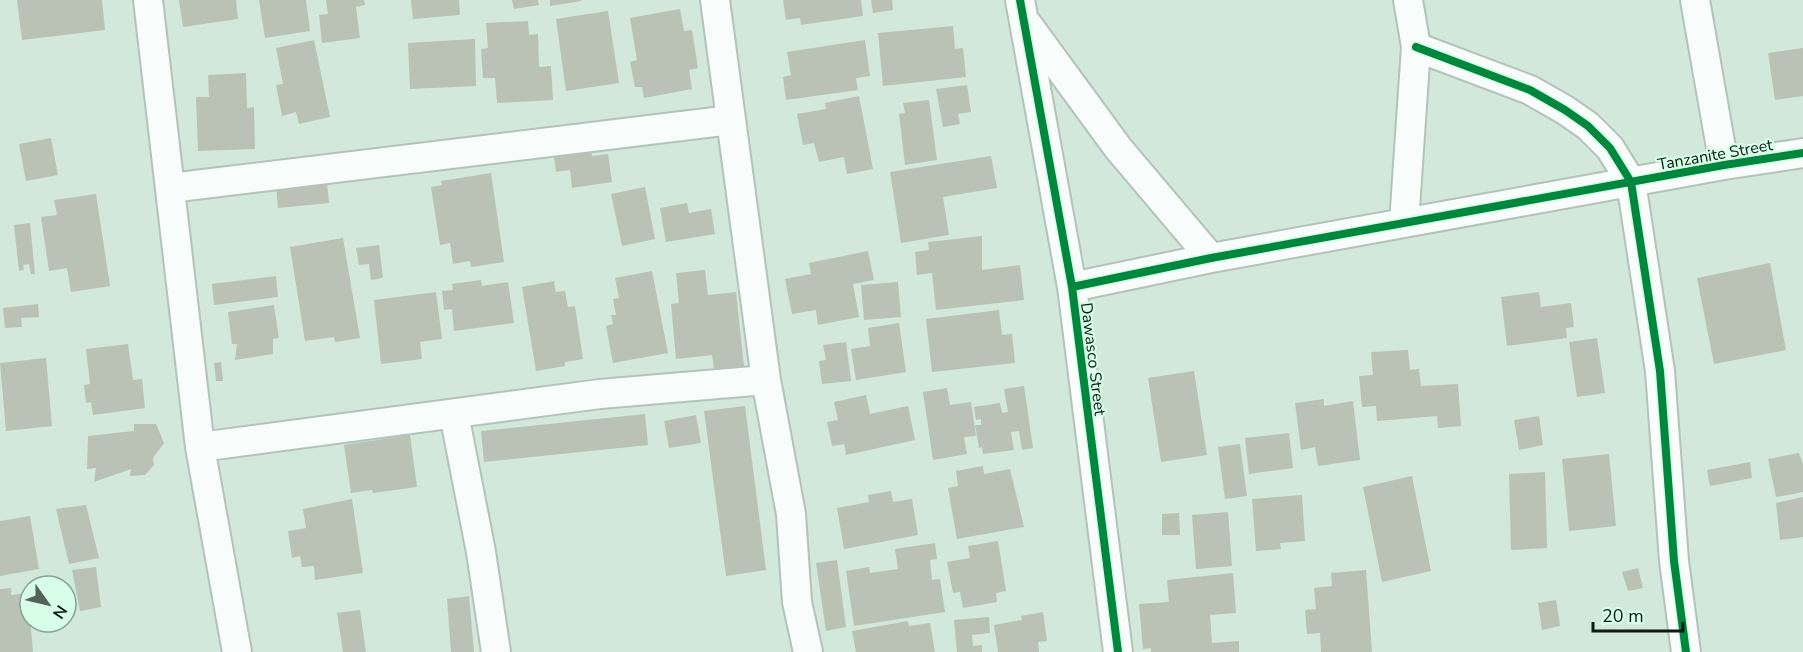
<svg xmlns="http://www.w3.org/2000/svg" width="1803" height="652" viewBox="0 0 1803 652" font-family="'Nunito Sans',sans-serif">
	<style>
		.building { fill: #b9c2b5 }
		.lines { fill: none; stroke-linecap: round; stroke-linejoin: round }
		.minor-casing { stroke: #b3c3ba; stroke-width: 32 }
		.minor { stroke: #f8fcfa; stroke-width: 28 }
		.cycleway-casing { stroke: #d7fee6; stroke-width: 11 }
		.cycleway { stroke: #00873e; stroke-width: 8 }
		.labels { text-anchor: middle; stroke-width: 4.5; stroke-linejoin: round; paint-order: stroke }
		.street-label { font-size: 16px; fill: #0d1b13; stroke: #d7fee6 }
	</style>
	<rect width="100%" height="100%" fill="#d2e8db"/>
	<path class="building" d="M17,0H102L105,30L22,40Z
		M179,0H236L238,19L183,27Z
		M259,0H306L310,31L265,38Z
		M326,0H364L365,5L356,7L360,38L322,43L319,15L328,14Z
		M411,0H459L460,15L413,19Z
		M512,0H538L539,5L514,9Z
		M550,0H581L582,1L550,6Z
		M783,0H861L863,16L801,25L800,18L786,20Z
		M871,0H892L893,10L873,13Z
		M680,9L684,31L692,30L698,68L689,70L692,89L644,98L642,87H635L630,62L637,60L630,18Z
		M608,11L619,83L566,91L556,19Z
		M528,21L529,35L538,34L539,67L551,66L553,100L497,103L495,78H483L481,49L488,48L486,23Z
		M953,26L955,49L963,48L966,77L883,86L878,33Z
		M475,39L476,86L410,89L408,43Z
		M314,40L330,117L299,124L296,112L282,116L276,85L283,84L276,48Z
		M865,40L870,76L856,78L858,90L786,100L783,77L791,75L787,52Z
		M1803,48V96L1775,100L1768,53Z
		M246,73L247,108L254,107L255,149L198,151L196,97H209L208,75Z
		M967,85L971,112L958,114L960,124L943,127L936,89Z
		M859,96L873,169L847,174L844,157L819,162L814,143L803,145L797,114L826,109L825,103Z
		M929,100L937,160L905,165L899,114L905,113L903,103Z
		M51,138L58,175L26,181L19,144Z
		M591,148L592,156L608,154L612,182L572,188L570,170L556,172L554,157Z
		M991,156L997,188L943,197L949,235L901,243L890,172Z
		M491,173L504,262L471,267L470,261L453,264L450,243L440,245L431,187L442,185L441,181Z
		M327,181L329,203L278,208L276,186Z
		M645,187L655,239L622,246L611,194Z
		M96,194L110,286L71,292L67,268L49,271L41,217L57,215L54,200Z
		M687,203L689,213L711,209L715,234L666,242L660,208Z
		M30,223L35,274H31L29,264L23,265L24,270L19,271L14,225Z
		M982,236V270L1020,265L1024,300L936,310L932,273L917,275L915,252L929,250L928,242Z
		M343,238L360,338L335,342L334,337L305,341L290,247Z
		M379,245L383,278L371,280L369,264L359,265L356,248Z
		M868,251L874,280L853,284L859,317L818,325L816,310L792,314L785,279L811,274L809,263Z
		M1770,263L1786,350L1714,364L1697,278Z
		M705,270L708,295L736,292L744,366L714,369L712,355L676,359L671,304L679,303L676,273Z
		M652,271L668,353L613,363L606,326L613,324L611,315H616L613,299L619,298L615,278Z
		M276,276L278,297L214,305L212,284Z
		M481,280L482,286L508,282L514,323L454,331L452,309L444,310L442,291L453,290L452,284Z
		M554,281L556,292L565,291L568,307L575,306L583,359L565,362V366L536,371L522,287Z
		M898,282L901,317L864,320L861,285Z
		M436,292L442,339L420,342L422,359L381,364L374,300Z
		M1539,292L1541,307L1571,303L1574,327L1566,328L1567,338L1507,346L1501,297Z
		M38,304L39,317L21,318L22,327L5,328L3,308Z
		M274,305L279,338L273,339V354L235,360L237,344H232L228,312Z
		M999,310L1002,335L1012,334L1015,363L932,372L926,319Z
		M899,323L906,372L856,380L851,349L870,346L868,328Z
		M1597,338L1605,393L1577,397L1569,342Z
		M846,342L851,381L822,384L819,361L826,360L823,345Z
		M128,344L133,380L142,379L145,408L93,415L91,402L86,403L84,385L90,384L86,349Z
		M1408,350L1410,370L1419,369L1421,386L1458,384L1461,426L1438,428L1437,416L1377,421L1376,406L1362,407L1359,376L1373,375L1371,352Z
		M46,358L52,426L6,431L0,363Z
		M221,362L223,381H216L214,363Z
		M1194,371L1207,455L1161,462L1148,378Z
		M1024,386L1033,448L1022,450L1019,431L1011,432L1014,450L983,454L982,447L979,448L975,425H981V419L976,420L974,407L1000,403L1002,413L1008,412L1004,389Z
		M947,388L950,405L971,402L976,436L964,437L967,454L933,460L923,392Z
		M866,395L870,414L908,406L915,440L846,455L844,444L832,446L827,422L838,420L834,402Z
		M1324,399V406L1353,401L1360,460L1318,466L1315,447L1301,450L1295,403Z
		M745,406L766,570L726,576L704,411Z
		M645,414L648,445L484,462L481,431Z
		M696,415L701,443L669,448L664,421Z
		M1539,416L1543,445L1519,450L1514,420Z
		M134,424H156L164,443L153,458L154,465L145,475L130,476L131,469L94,482L96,468L87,469L88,436L134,431Z
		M1289,433L1293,468L1249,474L1245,438Z
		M410,435L417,487L373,493L372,490L351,493L344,445Z
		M1240,444L1247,496L1225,499L1218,447Z
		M1799,453L1803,464V492L1776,497L1768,459Z
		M1609,454L1616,526L1569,531L1562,459Z
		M1750,462L1752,478L1710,486L1707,470Z
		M983,466L984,474L1010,469L1024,527L957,539L948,488L958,486L956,471Z
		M1545,472L1547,548L1511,550L1509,474Z
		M1412,476L1431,571L1382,582L1363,487Z
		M891,491L893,502L912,499L918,535L844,549L837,508L869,502L868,495Z
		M1302,495L1305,541L1280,543L1281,549L1256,551L1252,499Z
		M1803,497V537L1780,540L1776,503Z
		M352,499L363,573L315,580L314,566L302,567L300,556L292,558L288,531L306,528L303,509Z
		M86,505L99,558L69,564L56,509Z
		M1228,512L1232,566L1196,569L1192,515Z
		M1179,513L1180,535H1162V514Z
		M30,516L39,569L0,576V521Z
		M998,541L1006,591L996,593L997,602L963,608L960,592L953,593L947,562L970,558L968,546Z
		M935,543L937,559L930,560L932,580L940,579L945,612L854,626L846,571L869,567L870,573L898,569L895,549Z
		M837,560L846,627L826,631L816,563Z
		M96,567L101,607L80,611L72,570Z
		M1638,568L1643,588L1628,591L1622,572Z
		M1366,570L1372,652H1321L1320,633L1307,634L1305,610L1316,609L1314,588L1332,586L1331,573Z
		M1233,573L1236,613L1210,615L1212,643L1239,641V652H1151V648L1143,649L1139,604L1169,602L1167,580Z
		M11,588V595L28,593L33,652H0V589Z
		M469,596L474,652H451L447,599Z
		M1556,600L1560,626L1542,630L1538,603Z
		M360,610L366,652H343L337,613Z
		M1043,612L1047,641L1038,642L1039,652H998L994,625L1022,620L1021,616Z
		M989,617L990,633L972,635L973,646L982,645V652H957L954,620Z
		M908,621L909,626L930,623L935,652H856L852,631Z"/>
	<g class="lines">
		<defs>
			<path id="minor" d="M148,0L200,447L237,652
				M715,0L766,380L791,514L797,602L808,652
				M1020,0L1072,287L1118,652
				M1695,0L1724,165
				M1028,25L1118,148L1211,258
				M1416,47L1530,90L1565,110L1588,126L1610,148L1631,182L1660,371L1674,561L1686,652
				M170,188L731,120
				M1404,223L1416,47L1408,0
				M1072,287L1211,258L1724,165L1803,153
				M454,414L481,552L496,652
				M200,447L600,394L766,380"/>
		</defs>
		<use href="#minor" class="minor-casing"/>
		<use href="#minor" class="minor"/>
		<defs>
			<path id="cycleway" d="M1020,0L1072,287L1118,652
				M1416,47L1530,90L1565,110L1588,126L1610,148L1631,182L1660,371L1674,561L1686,652
				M1072,287L1211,258L1724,165L1803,153"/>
		</defs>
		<use href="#cycleway" class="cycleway-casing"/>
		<use href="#cycleway" class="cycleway"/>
	</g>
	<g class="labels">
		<g class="street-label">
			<text transform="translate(1715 154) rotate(-10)" y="6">Tanzanite Street</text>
			<text transform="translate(1094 359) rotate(83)" y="6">Dawasco Street</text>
		</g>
	</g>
	<g transform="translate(48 604) rotate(124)"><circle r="28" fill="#d7fee6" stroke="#86a392" stroke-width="1.5"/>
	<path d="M0-4.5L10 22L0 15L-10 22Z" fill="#526359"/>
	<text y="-9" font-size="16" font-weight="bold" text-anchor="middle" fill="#0d1b13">N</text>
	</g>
	<path d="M1593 622v9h90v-9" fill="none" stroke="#0d1b13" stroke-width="3"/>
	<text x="1602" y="622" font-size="18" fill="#0d1b13" stroke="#d7fee6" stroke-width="4.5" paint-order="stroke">20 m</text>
</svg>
